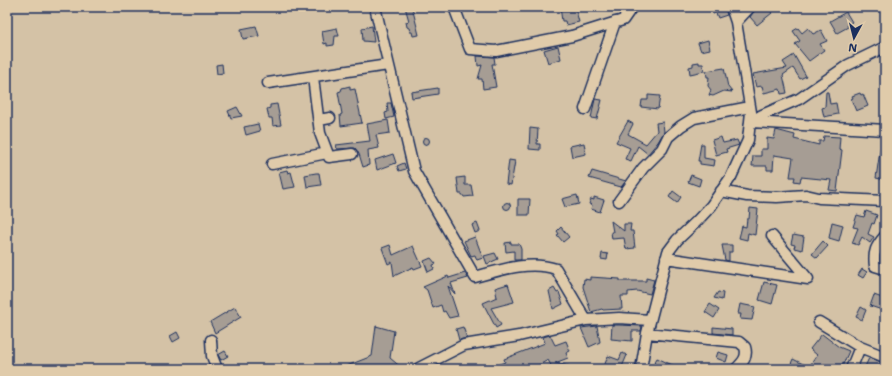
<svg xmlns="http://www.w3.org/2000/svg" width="892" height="376" viewBox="0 0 892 376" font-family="'Shantell Sans',sans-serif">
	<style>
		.building { fill: #a69d94; stroke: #1b2f5e }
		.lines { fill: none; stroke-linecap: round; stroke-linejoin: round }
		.minor-casing { stroke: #1b2f5e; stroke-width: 13 }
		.minor { stroke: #e0cbaa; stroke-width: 10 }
	</style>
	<rect width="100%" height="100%" fill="#d4c2a6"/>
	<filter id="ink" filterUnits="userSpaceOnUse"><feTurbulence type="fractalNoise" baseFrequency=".025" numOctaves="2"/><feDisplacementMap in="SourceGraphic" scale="8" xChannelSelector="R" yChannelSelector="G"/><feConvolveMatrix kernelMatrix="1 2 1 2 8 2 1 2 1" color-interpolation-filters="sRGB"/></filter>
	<g filter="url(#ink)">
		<path class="building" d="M405,7H412L419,35L413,36L412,32H410L409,28L407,27L406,22L409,21Z
			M560,7H575L579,22L566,25L565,21H562Z
			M711,7H725L727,15L718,18L716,13L713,14Z
			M767,7L772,13L757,25L750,17L757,7Z
			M846,12L852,22L847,25L848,27L837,33L830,21Z
			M256,26L259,36L243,39L241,29Z
			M372,26L374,42L363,41L362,28Z
			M337,28L339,36H335L334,45L327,46V43L324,44L322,31Z
			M798,28L802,33L808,28L813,34L821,30L827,41L820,44L824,50L809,61L795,44L800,41L793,31Z
			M708,40L710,49L701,51L698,43Z
			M558,46L561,59L548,63L544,50Z
			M794,55L806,76L800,79L793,68L783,75L787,93L781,94L780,89L764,93L762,86L756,87L753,74L787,68L783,62Z
			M477,56L494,57L495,64H492L496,87L483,89L482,79H478L482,65L478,66Z
			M699,62V64H703L704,71L690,74L689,67L693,66V63Z
			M222,64L223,73L217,74L216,65Z
			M724,68L728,87L732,92L724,91L713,96L709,95L711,90L708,86L709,77H707L706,71Z
			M350,86V90L355,89L362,123L341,126L340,115L342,114L338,92L341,91L342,88Z
			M438,88V94L412,98L411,92Z
			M826,92H828L830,104L836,103L838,114L824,117L822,108L825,107Z
			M860,93L861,95L863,94L868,106L856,111L851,99L853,98L852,96Z
			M648,95L660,96L658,109L641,107L642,100H648Z
			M595,99L602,100L597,119L591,118Z
			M387,103H391L394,117L386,119L385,113L388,112Z
			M277,104L281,125L273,126L272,118H269L267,109L270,108V105Z
			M237,107L242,116L231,118L228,111Z
			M388,120L390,133L376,135L379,148L368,150L369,165L363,167L359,154L355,148L337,149L336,145L370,141L367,124Z
			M628,121L633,124L628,134L646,144L657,131L656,123L663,122L664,132L658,142L648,154L638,146L631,161L625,159L630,148L616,142Z
			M258,124L260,131L246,135L244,127Z
			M530,128L538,129L537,144H540V150L529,149Z
			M776,130L795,135L794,139L819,145V141H823L824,136L840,137L839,149L842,150L837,191L829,190L831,180L801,177L800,182L794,181L795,177H790L793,158L774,155L773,170H767V166H752L753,156H761V149H767V138L774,139Z
			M721,137L723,143L737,140L739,145L726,149L727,152L716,155L712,140Z
			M422.5 141a3.5 3.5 0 1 1 7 0a3.5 3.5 0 1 1-7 0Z
			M584,143L586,154L572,157L570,146Z
			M701,144H704V158L715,160L714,166L700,164V161H698Z
			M881,144H885V180L876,178Z
			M393,154L396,163L377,170L375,160Z
			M509,160L515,161L511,185L506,184Z
			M404,163L406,169L399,171L397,166Z
			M287,170L288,173L291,172L295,187L283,189L279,172Z
			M592,171L626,181L621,187L589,178Z
			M316,173H319L321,185L307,187L305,175Z
			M691,175L701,179L699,186L688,182Z
			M465,177V185H471L473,196L464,197L462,194H459L457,178Z
			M673,191L681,197L677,203L669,197Z
			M577,195L579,204L565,207L562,199Z
			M594,197L604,200L600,212L591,209L592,205L589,204L591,199L594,200Z
			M518,199H530L529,215H518Z
			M503.5 206a3.5 3.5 0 1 1 7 0a3.5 3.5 0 1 1-7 0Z
			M750,208L758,209L755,235L748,233L747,240L739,238L742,226L746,227L747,219H749Z
			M866,211L877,215L874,224L872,223L868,234L874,237L870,243L862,237L858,245L852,243L858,228L853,227L857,215L864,217Z
			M611,221L624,231V224H631L630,231H633L635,248L626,249L624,238L612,239L611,232H613Z
			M832,222L843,225L839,241L829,238Z
			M477,223L480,231L475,233L472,225Z
			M561,227L569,237L563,242L557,235L559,234L557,231Z
			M793,235L804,237L802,250L794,248L795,245L791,244Z
			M475,237L483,258L477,260L475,255L471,256L464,241Z
			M823,241L828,246L817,258L812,254Z
			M511,242V244H519L521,249V260H514V251L506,252L505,243Z
			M390,245L393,255L413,246L422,266L414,269L413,267L394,276L392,262L388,264L382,248Z
			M722,245H732V252H729V261L725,260Z
			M495,253L498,259L487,264L484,256Z
			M602,253L608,254L607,260L601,259Z
			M431,258L436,264L433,265L434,269L428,272L424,261Z
			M862,269L867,272L863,278L858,275Z
			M465,273L468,278L451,283L455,294L448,286L458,316L449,318L445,311L443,312L441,305L433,308L427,290L423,287L448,276L449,278Z
			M590,277L620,279V281H646V278L654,280L650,294L637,291L628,292V296H621L622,309L603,310L602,309L591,312L583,287L584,279L590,280Z
			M764,282L777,285L772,304L759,300Z
			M508,284L514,302L491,308L501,325L496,328L483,303L497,297L495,288Z
			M554,288L557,293L559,292L563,304L553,309L549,291Z
			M718,292L723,293L722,300L714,298Z
			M874,295L885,299V311L870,306Z
			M710,304L719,310L714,318L705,312Z
			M740,304L755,307L752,320L740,319L741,314H738Z
			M235,307L241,317L215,333L210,322Z
			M861,307L866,310L862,320L856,317Z
			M612,325H619L642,326L641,331H632V341L611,339Z
			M376,326L394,331L390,358L403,369H339L372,356Z
			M597,326L600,342L589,347L581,328Z
			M463,327L467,338L459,340L456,329Z
			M713,327L732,329V335L713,333Z
			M177,332L180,338L173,342L170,336Z
			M822,334L839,347L849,351L841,369H798L790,366L793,359L809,367L817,355L810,349Z
			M550,335L555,345L566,341L570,351L566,353L568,358L555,363L569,366V369H553L548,360L532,369H486L505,362L504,359L545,343L543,337Z
			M225,351L228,356L221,360L218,355Z
			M718,352L728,355L726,362L716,358Z
			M622,353L627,355L622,367L619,366L618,369H603L608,356L619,360Z
			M657,358L681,369H651Z
			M869,358L885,363V369H864Z"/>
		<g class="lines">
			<defs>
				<path id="minor" d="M375,7L414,171L475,277C500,270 530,260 556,269L586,320
					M454,7L470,49L496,51L572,36L623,20L632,7
					M736,22L750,7
					M313,77L320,133L329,157L352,154
					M268,83L388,65
					M585,109L615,22
					M319,120L330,118
					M751,122L762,115L799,99L848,65L885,47
					M751,122L885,130
					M272,164L327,153
					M721,191L747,196L777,197L806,195L819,198L885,201
					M619,201L643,168L662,149L668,137L681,126L694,118L750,107
					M772,236L808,279
					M885,236C876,246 873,252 875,266L885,269
					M666,258L808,279
					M819,322L860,347L885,357
					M647,333L739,342L745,347C748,357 743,362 736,369
					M211,340L212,356L217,369
					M419,368L464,345L519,336L586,320L619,318L650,320
					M641,369L647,333L668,252L677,240L696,222L711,206L731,177L748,140L751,112L736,22L731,7
					M851,369L860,347"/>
			</defs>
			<use href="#minor" class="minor-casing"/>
			<use href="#minor" class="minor"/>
		</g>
	</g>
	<rect width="892" height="376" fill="none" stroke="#e0cbaa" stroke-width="24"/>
	<rect x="12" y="12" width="868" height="352" fill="none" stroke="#1b2f5e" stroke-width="1.5" filter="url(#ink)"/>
	<g transform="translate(854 38) rotate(187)" stroke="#e0cbaa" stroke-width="3" paint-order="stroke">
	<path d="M0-3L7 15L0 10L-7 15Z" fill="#1b2f5e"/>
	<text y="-6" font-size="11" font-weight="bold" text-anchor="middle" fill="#1b2f5e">N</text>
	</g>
</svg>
